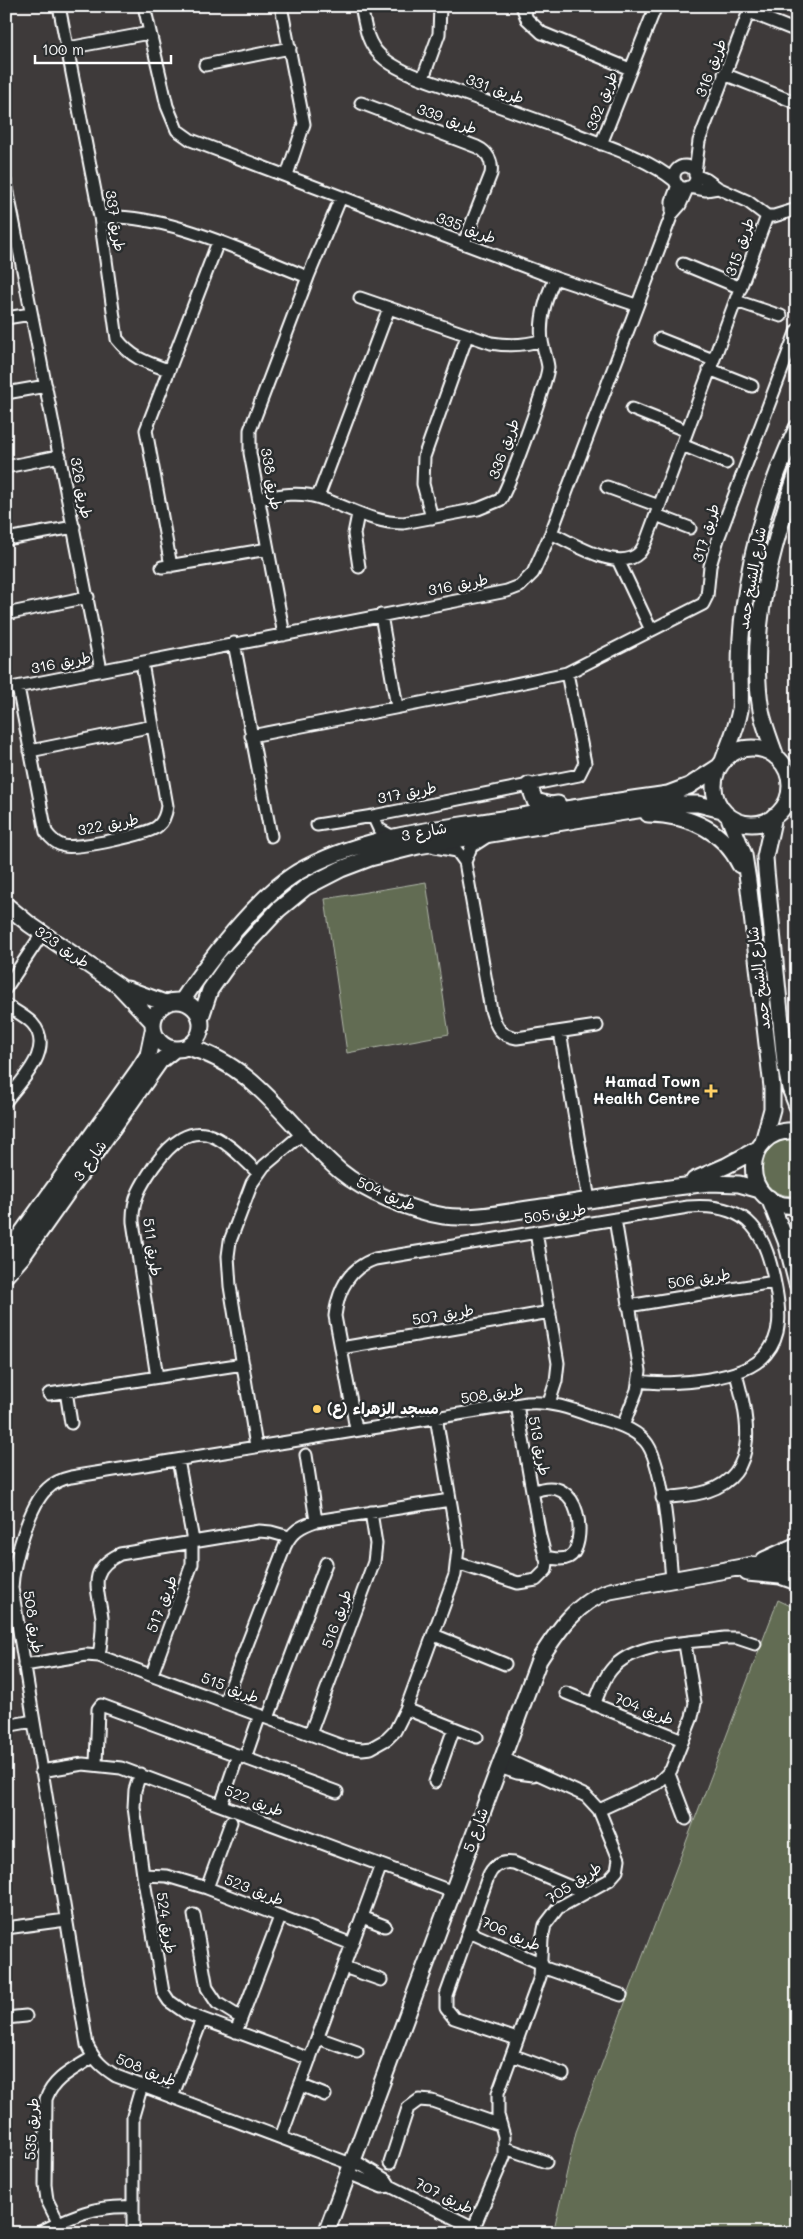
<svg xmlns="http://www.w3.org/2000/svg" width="803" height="2239" viewBox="0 0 803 2239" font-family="Mali,'Playpen Sans Arabic',sans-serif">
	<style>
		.green { fill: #626c53; stroke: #b0b6a9 }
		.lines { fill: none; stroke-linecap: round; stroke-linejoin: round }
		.street-casing { stroke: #fff; stroke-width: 15 }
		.secondary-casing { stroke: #fff; stroke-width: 19 }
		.street { stroke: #2a2d2e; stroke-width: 11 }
		.secondary { stroke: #2a2d2e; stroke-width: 15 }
		.poi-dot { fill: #ffd166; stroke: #2a2d2e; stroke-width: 2 }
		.labels { text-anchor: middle; stroke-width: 5; stroke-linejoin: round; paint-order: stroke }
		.street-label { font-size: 15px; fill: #fff; stroke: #2a2d2e }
		.poi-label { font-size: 15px; font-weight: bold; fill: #fff; stroke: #2a2d2e; text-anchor: end }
	</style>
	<rect width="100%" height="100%" fill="#3e3a3a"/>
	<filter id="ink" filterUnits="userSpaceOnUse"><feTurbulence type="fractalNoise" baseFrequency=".02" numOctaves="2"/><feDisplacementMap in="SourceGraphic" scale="10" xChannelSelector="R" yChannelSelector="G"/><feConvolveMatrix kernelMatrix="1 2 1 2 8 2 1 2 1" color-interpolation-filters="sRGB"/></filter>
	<g filter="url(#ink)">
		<path class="green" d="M426,882L449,1034L347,1053L325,899Z
			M788,1139L797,1140V1195C757,1202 747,1145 788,1139Z
			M778,1600L797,1609V2233H553L576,2132Z"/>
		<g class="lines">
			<defs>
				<path id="street" d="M59,6L100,217L117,339C132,358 145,362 168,370
					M144,6L167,106L177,130L191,140L555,278L636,305
					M281,6L304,124L287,175
					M361,6C365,24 366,42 380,55C397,72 428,80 451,89C493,104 534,119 576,134C609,147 647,158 675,181
					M522,6L527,19L542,33L630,69
					M749,12L797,31
					M68,48L149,33
					M205,65L290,48
					M724,74L797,103
					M423,78L439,34L440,6
					M361,103L477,147C488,152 493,162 491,174L464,243
					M601,144L656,6
					M674 177a11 11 0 1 1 22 0a11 11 0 1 1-22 0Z
					M695,173L699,141L751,6
					M695,175L707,180L718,188L747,201L767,216H774L797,209
					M6,183L101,670
					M689,187L706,190L718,188
					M672,214V201L678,185
					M100,217C170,214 243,252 308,277
					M683,264L741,288
					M360,298L491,343C509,346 524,346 542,340
					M736,301L781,316
					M6,318L31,314
					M660,339L713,360
					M709,369L752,386
					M6,393L46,386
					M632,409L687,431
					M682,445L726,463
					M6,467L60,456
					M607,487L659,506
					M318,497L389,308
					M259,499C279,495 300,491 320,498C349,507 372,523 403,523L478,509L500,500C509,488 548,379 548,367C547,358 543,349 542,341C539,319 546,297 555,278
					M358,514L354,534L359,567
					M656,515L690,528
					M432,518L423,484L424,457L467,336
					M551,533C572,543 619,573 639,553C643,549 645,543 647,539L767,216
					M6,539L74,527
					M618,560L651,630
					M171,566L146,430L218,242
					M162,567L268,549
					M6,614L88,597
					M381,615L397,707
					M284,635L250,453V430L308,277L341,197
					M234,643L271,836
					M18,687L46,832C51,839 56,844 64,846C76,849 148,835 158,826C164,821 166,814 167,806L142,663
					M6,689L507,591L520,586L533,573L551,533L672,214L680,205L688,187
					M251,736L482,691L567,673L703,604L707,596L710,566L718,539L797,330
					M30,751L153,726
					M373,816L379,829L395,838
					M317,825L373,816L579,775L585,763L567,673
					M435,847L457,851L465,862L491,1010C496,1027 499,1035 517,1038L597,1026
					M465,862L471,847L488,836
					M6,988L42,934
					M6,1005C15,1011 25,1016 32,1023C56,1049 21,1080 6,1101
					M560,1032L589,1200
					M615,1219L640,1371L637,1390L623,1426
					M536,1232L558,1363L556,1381L549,1403
					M628,1306L774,1282
					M341,1348L550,1312
					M157,1377L133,1222C132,1199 141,1185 154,1166C194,1111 219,1134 258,1173
					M66,1391L71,1423
					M49,1394L243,1364
					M356,1429L335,1316C338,1290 349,1268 375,1259L688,1207C751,1202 766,1234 776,1289C780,1312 782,1335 766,1354C744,1381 671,1386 639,1381
					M256,1446L230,1286L228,1256L230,1241L252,1183L264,1166L302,1134
					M306,1455L316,1521
					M533,1492C584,1470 587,1548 569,1557C561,1561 553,1558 545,1557
					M662,1498C678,1496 694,1496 708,1491C762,1473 747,1414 736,1374
					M457,1563L518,1583L536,1580L546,1570L547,1563L540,1536L517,1405
					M434,1635L505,1664
					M99,1656C101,1643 103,1630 102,1617C98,1588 87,1570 120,1554L259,1531L271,1532L289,1537
					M24,1665L86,1655L99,1656L345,1747L362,1749L371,1748L387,1739L395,1731L406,1709L455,1575L458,1548L456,1534L436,1417
					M152,1674L192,1564V1535L178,1460
					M566,1693L683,1740
					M225,1702L285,1546C292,1531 301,1526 316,1521L450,1500
					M594,1705C599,1693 603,1679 611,1670C634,1641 692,1643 725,1638H737L755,1644
					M406,1709L477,1737
					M268,1718L326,1563
					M6,1726L33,1721
					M310,1734L374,1562L376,1544L371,1512
					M245,1758L260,1715
					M96,1764L98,1709L101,1705L337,1792
					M499,1767L517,1773L533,1775
					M41,1771L83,1764L121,1768L453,1892
					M140,1774L135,1790L134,1807L143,1875L163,1992L169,2001L186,2013L310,2059
					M669,1774L686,1819
					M435,1782L454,1728
					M221,1805L238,1755
					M599,1810L658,1783L671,1770L692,1717L695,1703L685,1644
					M143,1875L167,1876L207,1888L352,1944
					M207,1888L231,1822
					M194,1915L207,1988L217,2003L241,2018
					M362,1917L385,1926
					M6,1928L66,1920
					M469,1932L542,1964
					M344,1967L381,1980
					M542,1967L621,1995
					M6,2018L26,2016
					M236,2032L280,1917
					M318,2038L357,2052
					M517,2039L454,2018L446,2008V1995L488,1877C493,1865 502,1861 514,1863L585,1893
					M512,2055L563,2074
					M300,2085L325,2095
					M172,2097L202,2019
					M281,2137L381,1865
					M505,2148L546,2162
					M353,2160L386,2180L390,2186L484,2233
					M390,2163L408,2108L419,2100L432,2101L501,2125
					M351,2164L116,2076C103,2068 94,2060 87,2045L12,1588C13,1564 29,1505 47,1489C54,1482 62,1479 71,1477L527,1403C551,1401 572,1409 594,1417C611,1422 632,1427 645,1441C664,1462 669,1549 672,1579
					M348,2173L382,2187L390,2186
					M58,2222L47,2200L45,2185L46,2099C54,2077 75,2069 93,2057
					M474,2227L504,2157V2136L498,2115V2093L540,1977L542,1939L545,1925L558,1908L609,1880L617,1871L619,1859L599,1810L586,1796L503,1758
					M38,2233C72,2216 95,2205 133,2207
					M133,2233V2116L142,2085"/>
				<path id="secondary" d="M714 786a38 38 0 1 1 76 0a38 38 0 1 1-76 0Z
					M776,757C771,742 764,726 761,710C748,631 772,547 797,473
					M723,761C729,744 737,728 740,710C741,698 740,684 740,672C740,650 741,628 744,607C752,546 770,483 797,428
					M529,785L535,801L551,805L558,804
					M648,814C688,815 722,828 740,865
					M728,815L744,855L748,881L772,1087V1109L763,1142
					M774,816L765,857L766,871L785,1063L790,1088L797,1106
					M6,905L29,924L119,986L153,1022
					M127,989L165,1003
					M153 1025a24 24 0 1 1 48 0a24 24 0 1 1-48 0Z
					M182,1001C208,961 258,896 298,872C357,838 429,830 495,820C553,811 610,802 668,794L689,786L720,766
					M201,1017L210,990L229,963L278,910L306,887L341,869L370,858L418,846L612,814L676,804H698L722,810
					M187,1047C257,1065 289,1128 340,1171C365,1192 412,1211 444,1216C475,1220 511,1211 542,1207C598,1199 654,1189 710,1183L739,1184L760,1190
					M797,1131C738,1126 740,1212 797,1205
					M694,1180L726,1166L759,1148
					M769,1198L786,1241L797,1284
					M6,1255L139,1069L148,1055L153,1031
					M6,1275L22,1257L160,1061L175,1049
					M764,1560L797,1545
					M747,1573L780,1576L797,1582
					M326,2233L539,1660C557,1632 577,1601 610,1591L753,1565L797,1564"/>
			</defs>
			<use href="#street" class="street-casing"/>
			<use href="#secondary" class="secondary-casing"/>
			<use href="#street" class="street"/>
			<use href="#secondary" class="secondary"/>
		</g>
	</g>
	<g class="poi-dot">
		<path d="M708.5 1083.5h5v5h5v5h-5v5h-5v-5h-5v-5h5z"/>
		<circle cx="317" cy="1409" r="5"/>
	</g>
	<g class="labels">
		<g class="street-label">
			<text transform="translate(711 68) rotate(-69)" y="5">طريق 316</text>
			<text transform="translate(495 89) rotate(20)" y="5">طريق 331</text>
			<text transform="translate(602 101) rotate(-69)" y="5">طريق 332</text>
			<text transform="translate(447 119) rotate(20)" y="5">طريق 339</text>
			<text transform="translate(115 221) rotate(81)" y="5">طريق 337</text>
			<text transform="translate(466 228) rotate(21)" y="5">طريق 335</text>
			<text transform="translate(740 247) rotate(-71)" y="5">طريق 315</text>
			<text transform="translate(504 449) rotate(-70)" y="5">طريق 336</text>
			<text transform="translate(271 479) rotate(80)" y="5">طريق 338</text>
			<text transform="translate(81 488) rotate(79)" y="5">طريق 326</text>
			<text transform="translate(706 533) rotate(-73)" y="5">طريق 317</text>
			<text transform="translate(752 578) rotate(-80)" y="5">شارع الشيخ حمد</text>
			<text transform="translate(458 585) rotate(-11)" y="5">طريق 316</text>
			<text transform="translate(61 663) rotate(-11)" y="5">طريق 316</text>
			<text transform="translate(407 793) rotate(-11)" y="5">طريق 317</text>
			<text transform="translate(108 825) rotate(-11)" y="5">طريق 322</text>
			<text transform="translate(424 832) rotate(-11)" y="5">شارع 3</text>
			<text transform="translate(62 947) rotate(34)" y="5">طريق 323</text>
			<text transform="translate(759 978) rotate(-97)" y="5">شارع الشيخ حمد</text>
			<text transform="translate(90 1161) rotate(-55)" y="5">شارع 3</text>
			<text transform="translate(386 1194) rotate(24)" y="5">طريق 504</text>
			<text transform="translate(555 1214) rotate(-9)" y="5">طريق 505</text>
			<text transform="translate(152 1247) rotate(82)" y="5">طريق 511</text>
			<text transform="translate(699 1279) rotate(-9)" y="5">طريق 506</text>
			<text transform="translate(443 1315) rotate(-10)" y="5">طريق 507</text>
			<text transform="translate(492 1394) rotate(-9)" y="5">طريق 508</text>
			<text transform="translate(539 1446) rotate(79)" y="5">طريق 513</text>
			<text transform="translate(162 1604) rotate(-69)" y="5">طريق 517</text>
			<text transform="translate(337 1619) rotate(-70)" y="5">طريق 516</text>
			<text transform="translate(33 1622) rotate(81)" y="5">طريق 508</text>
			<text transform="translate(230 1688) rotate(21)" y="5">طريق 515</text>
			<text transform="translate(644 1709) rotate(22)" y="5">طريق 704</text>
			<text transform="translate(254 1801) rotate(21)" y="5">طريق 522</text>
			<text transform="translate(476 1830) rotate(-70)" y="5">شارع 5</text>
			<text transform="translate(574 1883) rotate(-33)" y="5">طريق 705</text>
			<text transform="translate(254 1890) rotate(21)" y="5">طريق 523</text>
			<text transform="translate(166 1923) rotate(81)" y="5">طريق 524</text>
			<text transform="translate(511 1934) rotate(24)" y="5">طريق 706</text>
			<text transform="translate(146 2070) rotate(22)" y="5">طريق 508</text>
			<text transform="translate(32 2129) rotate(-87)" y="5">طريق 535</text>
			<text transform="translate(444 2196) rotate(26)" y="5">طريق 707</text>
		</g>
		<g class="poi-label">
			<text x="700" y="1087">Hamad Town<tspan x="700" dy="17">Health Centre</tspan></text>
			<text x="327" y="1414" text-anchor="start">مسجد الزهراء (ع)</text>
		</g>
	</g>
	<rect width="803" height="2239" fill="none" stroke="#2a2d2e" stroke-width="25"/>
	<rect x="12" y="12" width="778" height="2214" fill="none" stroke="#fff" stroke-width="2" filter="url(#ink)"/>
	<path d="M35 55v8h136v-8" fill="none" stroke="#ffffff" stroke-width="2.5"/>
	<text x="42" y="55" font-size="15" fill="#ffffff" stroke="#2a2d2e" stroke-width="4" paint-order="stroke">100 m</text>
</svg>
